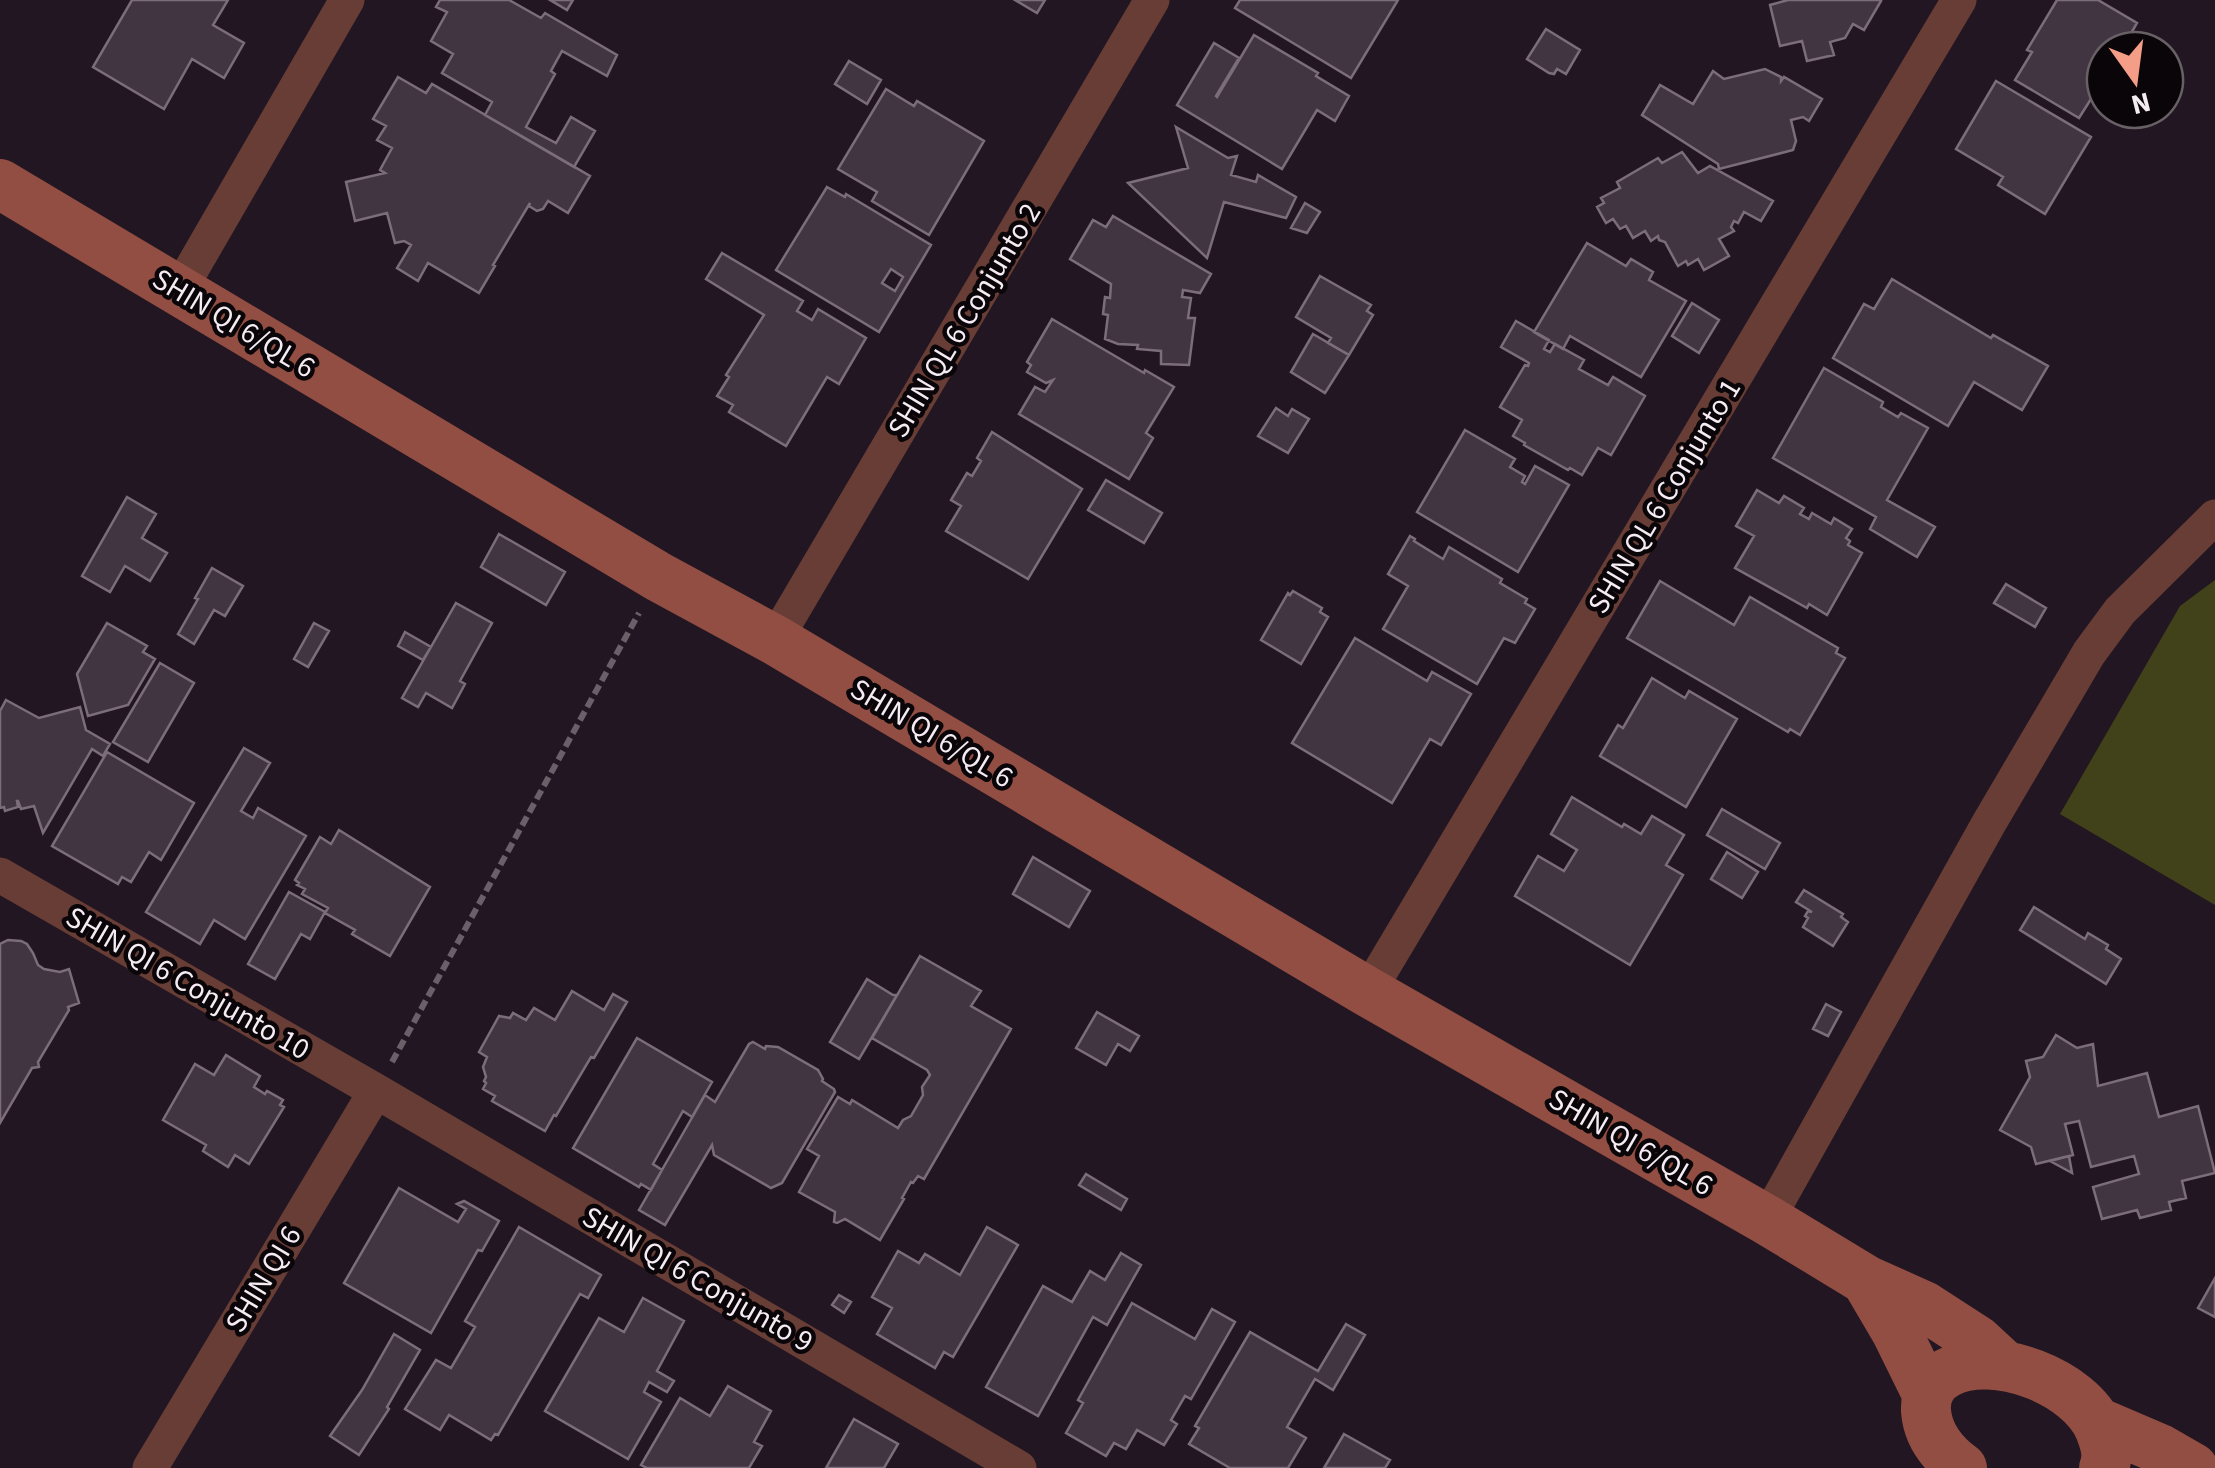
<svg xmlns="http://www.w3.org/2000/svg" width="2215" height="1468" viewBox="0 0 2215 1468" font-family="'Source Sans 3',sans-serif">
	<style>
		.green { fill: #414219 }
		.building { fill: #423542; stroke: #7c6d7b; stroke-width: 2.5; fill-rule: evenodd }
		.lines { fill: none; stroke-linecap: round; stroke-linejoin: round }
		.path { stroke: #6b606a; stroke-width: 6; stroke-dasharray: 10 5; stroke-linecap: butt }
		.street { stroke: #673d35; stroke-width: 35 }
		.secondary { stroke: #924e42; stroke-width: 50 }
		.labels { text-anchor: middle; stroke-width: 9; stroke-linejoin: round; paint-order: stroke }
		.street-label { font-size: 30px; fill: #f4ebf3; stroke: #090508 }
	</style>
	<rect width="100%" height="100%" fill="#221622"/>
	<path class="green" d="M2215,580V905L2060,814L2180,606Z"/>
	<path class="building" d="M132,0H228L213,25L244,43L224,78L192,59L164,109L93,67Z
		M440,0H509L541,18L545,13L617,55L607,76L562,51L551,71L555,74L526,127L556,143L571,117L595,131L574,167L485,115L492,102L442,73L453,54L431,41L447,12L436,7Z
		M550,0H573L567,10Z
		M1015,0H1045L1037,13Z
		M1240,0H1398L1351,78L1235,8Z
		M1788,0H1879L1881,1L1864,30L1853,24L1845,38L1830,42L1834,55L1807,61L1802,41L1780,46L1770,5Z
		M2057,0H2098L2137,23L2130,35L2139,40L2133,50H2105V96L2096,91L2079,118L2015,80L2032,52L2027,50Z
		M1546,29L1580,50L1566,74L1557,69L1554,74L1549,73L1527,59Z
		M1254,35L1318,73L1316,76L1349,96L1335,121L1317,110L1282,169L1177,105L1214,43L1239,58L1216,96L1217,97Z
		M849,61L881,80L867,104L835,84Z
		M1765,69L1781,77V81L1784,77L1822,99L1809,121L1803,117L1791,120L1796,141L1793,150L1719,169L1718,164L1642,115L1660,85L1693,104L1713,71L1724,79Z
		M398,77L426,93L432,84L590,176L568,213L548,201L543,209L537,211L529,206L530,203L493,265L495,266L479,293L428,263L418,281L397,268L411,245L404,241L395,243L387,213L355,221L346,182L385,173L380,170L392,148L377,140L386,126L373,119Z
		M1996,81L2091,137L2045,214L1998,185L2003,177L1956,149Z
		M886,89L914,106L917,101L984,141L929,235L872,201L877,192L838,169Z
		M1176,127L1228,158L1237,156L1231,175L1256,182L1258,175L1296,197L1286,218L1224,202L1207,258L1128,183L1188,168Z
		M1682,152L1698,173L1710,166L1773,201L1761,221L1744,212L1738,223L1734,221L1731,227L1734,231L1719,239L1729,256L1704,270L1698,259L1688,265L1686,261L1678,266L1665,242L1659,240L1658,236L1651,241L1645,231L1633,238L1626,226L1620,229L1613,219L1606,223L1597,207L1604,203L1601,198L1620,188L1617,182L1658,158L1662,163Z
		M827,187L845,197L846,194L931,245L879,332L776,270ZM891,269L903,277L895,291L882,283Z
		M1305,203L1320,212L1307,233L1291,228Z
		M1113,216L1211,274L1200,293L1183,290L1182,297L1191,298L1188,318H1195L1189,365L1161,364V351L1137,349L1138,345L1118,344L1105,339L1108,315L1103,314L1105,297L1110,298L1111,284L1070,259L1093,220L1106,227Z
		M1587,243L1626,266L1631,259L1653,272L1649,280L1686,301L1641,377L1570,336L1563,349L1534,332Z
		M722,253L803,301L797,311L812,320L818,309L866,338L839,384L827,377L786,446L729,412L733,405L717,396L729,377L726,375L764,315L706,279Z
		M1320,276L1371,305L1367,311L1373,315L1349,355L1328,343L1331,338L1296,317Z
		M1892,279L1991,338L1993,335L2048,366L2022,410L1974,382L1948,426L1833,358L1864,304L1874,309Z
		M1692,303L1719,320L1699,353L1672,336Z
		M1052,319L1144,373L1145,370L1174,387L1146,433L1153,438L1129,479L1019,414L1035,387L1045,392L1053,380L1046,383L1027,372L1031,365L1027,362Z
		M1516,321L1549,340L1544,349L1550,352L1555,344L1584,360L1579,369L1608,385L1613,377L1645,396L1611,455L1598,448L1582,475L1570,468L1568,470L1524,445L1525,443L1513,436L1522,420L1500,407L1525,365L1528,366L1529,363L1501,347Z
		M1313,334L1349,355L1325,393L1291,372Z
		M1824,368L1883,402L1881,407L1898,417L1901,413L1928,428L1887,500L1935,527L1917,557L1870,529L1876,517L1773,458Z
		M1276,408L1288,416L1292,409L1309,419L1288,453L1258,436Z
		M1465,430L1515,459L1510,467L1525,476L1522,482L1525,484L1535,466L1569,485L1518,572L1417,512Z
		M992,432L1082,489L1028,579L946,531L961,506L951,500L967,473L972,476L981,461L977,458Z
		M1106,480L1162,513L1144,543L1088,510Z
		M1757,490L1779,503L1784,496L1804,508L1800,514L1809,519L1812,513L1831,524L1834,518L1852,529L1846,538L1850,541L1848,545L1862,553L1827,615L1809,604L1807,608L1735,568L1754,536L1736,526Z
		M127,497L156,514L142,538L167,553L150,581L125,566L110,592L82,576Z
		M499,534L565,572L546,605L481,567Z
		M1410,536L1415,539L1414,541L1443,559L1449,547L1502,579L1500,583L1527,599L1525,603L1535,609L1515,643L1504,638L1477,684L1383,629L1408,586L1388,574Z
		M212,568L243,586L225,616L214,610L194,644L178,634L198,599L195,598Z
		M1660,581L1734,625L1750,597L1838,648L1836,653L1845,658L1800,735L1790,729L1788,732L1627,638Z
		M2006,584L2046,608L2035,627L1994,603Z
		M1293,591L1322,608L1320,612L1328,617L1301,664L1261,640L1288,593L1290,595Z
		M456,603L492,623L460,681L465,684L452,708L426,693L418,707L402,698Z
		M107,623L147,646L143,652L155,659L128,705L88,716L77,674Z
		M314,623L329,631L308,667L294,659Z
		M405,632L431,647L423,660L398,646Z
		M1355,638L1427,681L1432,672L1471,694L1441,745L1430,739L1392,803L1292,743Z
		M160,663L194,683L148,762L113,742Z
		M1652,678L1685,698L1689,691L1737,719L1686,807L1600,756L1618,725L1623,728Z
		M6,700L39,718L80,707L86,730L110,744L103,756L92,749L43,833L34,806L21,809L18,801H17L18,807L5,811L4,807L0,808V711Z
		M244,748L270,763L241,811L253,818L258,808L306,836L245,939L214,920L200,944L146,912Z
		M107,752L194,803L161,860L149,852L131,882L122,877L118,884L52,846Z
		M1572,797L1622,827L1624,824L1641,834L1652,816L1684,835L1666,865L1683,875L1630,965L1515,896L1538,856L1564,871L1577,850L1551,834Z
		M1722,809L1780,843L1765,869L1707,835Z
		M339,830L430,887L390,956L352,934L355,930L325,913L328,908L302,894L305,889L297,885L299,883L295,880L320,837L331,844Z
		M1727,852L1758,872L1742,898L1711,879Z
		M1033,857L1090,891L1069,927L1013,894Z
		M1804,890L1843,914L1841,917L1848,922L1833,946L1803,927L1808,918L1805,916L1808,911L1812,912L1796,902Z
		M289,892L325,912L310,939L301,934L275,979L248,964Z
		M2034,907L2085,939L2088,933L2108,945L2106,949L2121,959L2106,984L2020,930Z
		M8,940L21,941L27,944L33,953L38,965L44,969L60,972L69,969L79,1003L68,1007L69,1010L38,1062L39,1067L32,1068L0,1123V944Z
		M920,956L981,991L971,1006L1011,1029L924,1179L918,1176L913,1183L911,1182L902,1198L904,1199L880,1240L845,1219L837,1223L834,1222L835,1212L799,1192L819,1156L807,1149L838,1097L850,1104L852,1100L898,1128L903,1120L911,1116L923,1095L922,1087L930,1075L927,1070L872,1038Z
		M867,979L893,995H897L859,1059L830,1042Z
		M572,991L604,1010L613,994L627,1002L594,1058L591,1057L556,1116L554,1115L545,1131L492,1101L495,1096L483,1089L486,1083L484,1081L486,1077L483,1067L487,1057L479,1052L499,1016L510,1018L513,1013L526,1020L534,1008L555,1020Z
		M1826,1004L1841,1012L1828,1036L1813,1029Z
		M1097,1012L1139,1036L1130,1051L1118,1044L1106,1065L1076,1048Z
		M2056,1035L2077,1048L2093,1044L2098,1086L2147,1073L2159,1117L2198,1106L2215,1173L2182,1181L2186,1198L2169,1202L2171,1210L2140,1218L2137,1210L2102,1219L2093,1187L2139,1174L2134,1156L2091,1167L2079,1121L2065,1124L2073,1155L2036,1164L2031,1147L2000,1130L2030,1077L2026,1061L2043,1057Z
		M637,1038L712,1082L692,1117L683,1111L653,1164L662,1170L651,1190L641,1184L639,1187L573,1148Z
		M753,1042L765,1049L766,1046L778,1047L818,1070L823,1079L822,1081L834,1089L835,1092L782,1183L771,1188L714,1155L712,1145L665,1225L639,1210L705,1095L715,1102L749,1044Z
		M226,1055L260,1076L254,1087L265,1094L267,1091L283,1100L280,1105L284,1107L249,1164L235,1155L228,1167L203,1151L206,1145L163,1120L195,1064L214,1075Z
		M2069,1156L2072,1173L2050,1161Z
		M1086,1174L1127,1199L1121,1210L1079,1185Z
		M399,1188L458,1222L466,1209L457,1204L464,1201L499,1221L482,1251L478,1250L431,1333L344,1283Z
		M519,1227L601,1275L588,1298L580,1294L498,1435L495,1434L491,1440L449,1415L440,1430L405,1409L436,1360L451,1368L475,1327L465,1321Z
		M987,1227L1018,1245L953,1357L944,1352L935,1368L877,1334L892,1308L872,1297L898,1251L919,1263L925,1254L960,1275Z
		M1121,1253L1141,1265L1107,1325L1093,1317L1038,1416L986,1387L1043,1286L1072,1302L1090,1271L1105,1280Z
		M2215,1278V1317L2198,1308Z
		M839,1295L851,1302L844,1313L832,1305Z
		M643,1298L684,1321L657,1371L674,1381L667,1392L649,1382L644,1392L661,1402L628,1459L545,1411L599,1318L624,1332Z
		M1132,1303L1195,1339L1212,1309L1235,1322L1191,1399L1185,1396L1171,1420L1177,1424L1164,1445L1137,1430L1126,1449L1114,1443L1106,1456L1066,1433L1083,1403L1078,1400Z
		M1346,1324L1365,1335L1333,1390L1315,1379L1287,1427L1306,1438L1288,1468H1230L1189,1444L1199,1428L1195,1426L1250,1332L1318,1371Z
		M394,1334L420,1350L387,1407L389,1409L359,1455L330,1436L362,1390Z
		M728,1386L771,1411L754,1442L762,1446L749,1468H647L641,1465L680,1398L710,1416Z
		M854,1419L898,1444L884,1468H826Z
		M1344,1434L1390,1460L1385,1468H1324Z"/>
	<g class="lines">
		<path class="path" d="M392,1062L639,613"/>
		<path class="street" d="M180,289L347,0
			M775,640L1152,0
			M0,875L376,1091L1019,1468
			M1368,992L1959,0
			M1767,1220L1989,823L2089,653L2120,611L2215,517
			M150,1468L376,1091"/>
		<path class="secondary" d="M0,184L659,577L775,640L1368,992L1767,1220L1866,1280L1924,1306L1978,1341L2004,1365
			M1866,1280L1896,1331L1927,1394
			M2097,1422L2160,1449L2193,1468
			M1962,1468C1943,1454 1928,1436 1926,1411C1925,1394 1932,1381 1947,1373C1993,1348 2081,1382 2100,1430C2105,1443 2109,1455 2104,1468"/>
	</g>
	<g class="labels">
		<g class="street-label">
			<text transform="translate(964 320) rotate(-59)" y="10">SHIN QL 6 Conjunto 2</text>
			<text transform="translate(234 323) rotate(31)" y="10">SHIN QI 6/QL 6</text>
			<text transform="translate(1664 496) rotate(-59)" y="10">SHIN QL 6 Conjunto 1</text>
			<text transform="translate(932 733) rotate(31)" y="10">SHIN QI 6/QL 6</text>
			<text transform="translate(188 983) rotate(30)" y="10">SHIN QI 6 Conjunto 10</text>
			<text transform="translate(1631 1142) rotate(30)" y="10">SHIN QI 6/QL 6</text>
			<text transform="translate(263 1279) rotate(-59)" y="10">SHIN QI 6</text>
			<text transform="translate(698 1279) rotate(30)" y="10">SHIN QI 6 Conjunto 9</text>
		</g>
	</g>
	<g transform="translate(2135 80) rotate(166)"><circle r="48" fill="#090508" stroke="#676166" stroke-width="2.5"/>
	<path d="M0-8L18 38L0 25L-18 38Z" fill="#f49e87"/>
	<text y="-15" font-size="28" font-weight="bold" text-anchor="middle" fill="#f4ebf3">N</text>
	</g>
</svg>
